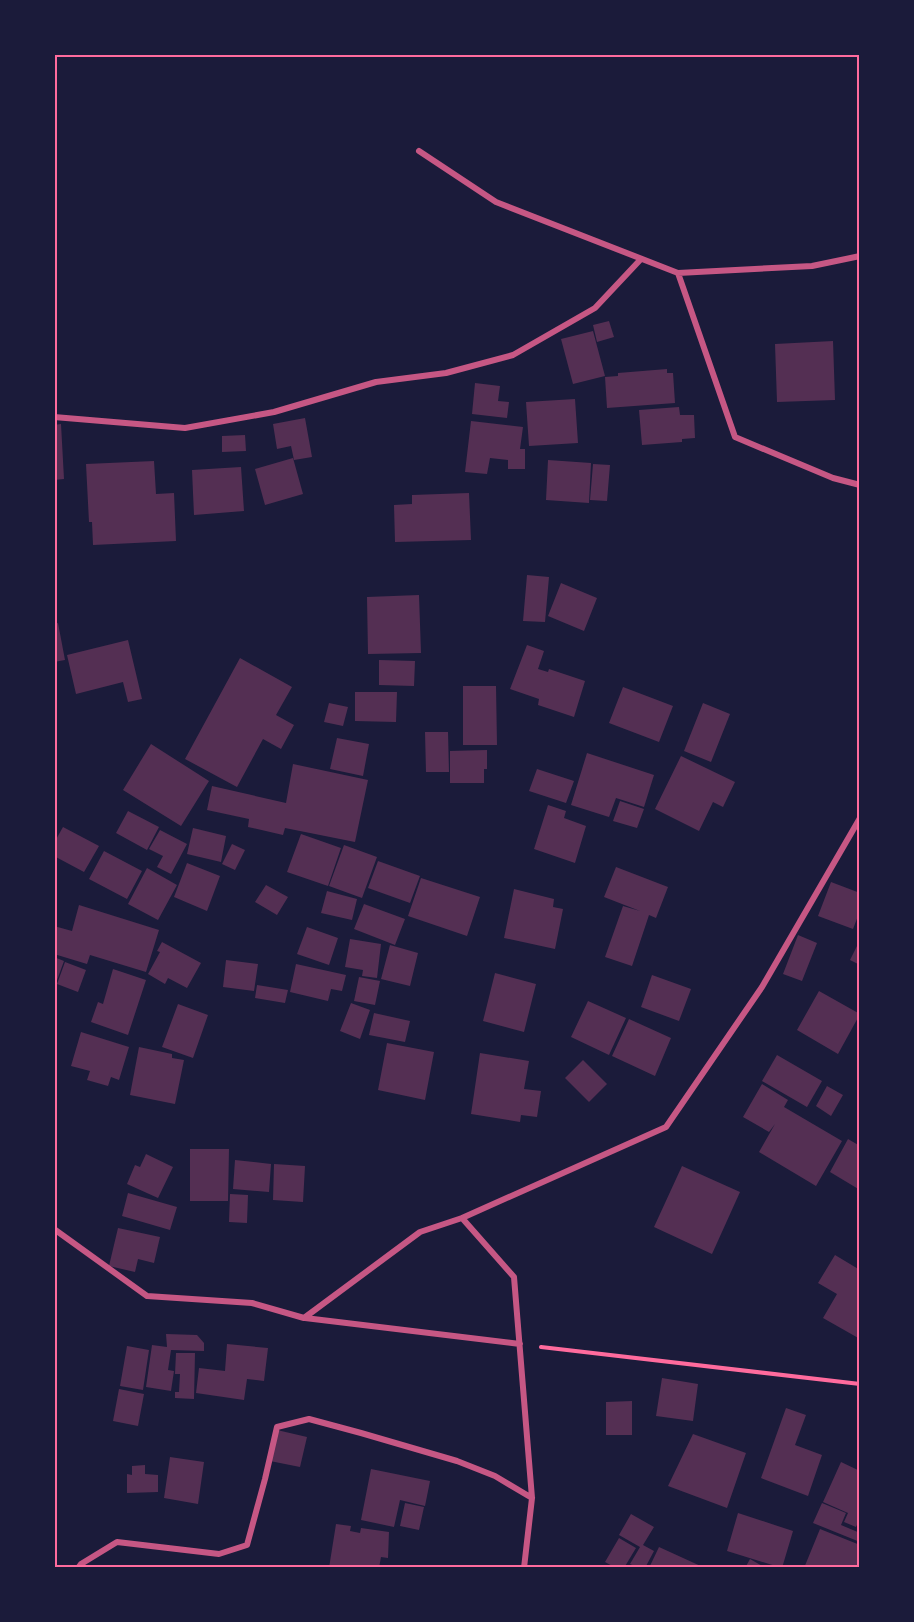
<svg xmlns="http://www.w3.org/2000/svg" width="914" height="1622" viewBox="0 0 914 1622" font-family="'Exo 2',sans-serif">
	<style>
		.building { fill: #542f53 }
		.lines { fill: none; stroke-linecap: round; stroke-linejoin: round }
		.path { stroke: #ff6b9d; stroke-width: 4 }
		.minor { stroke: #c65784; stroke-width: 6 }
		.neatline { fill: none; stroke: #ff6b9d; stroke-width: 2 }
	</style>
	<rect width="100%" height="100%" fill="#1b1b3a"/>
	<path class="building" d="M609,321L614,337L597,342L593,325Z
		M593,331L605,376L573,384L561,339Z
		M833,341L835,400L777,402L775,344Z
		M667,369V373H673L675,403L607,408L605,377L618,376V373Z
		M475,383L500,386L498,401L509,402L507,418L472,414Z
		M575,399L578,443L529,446L526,402Z
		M679,407L680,415H694L695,438L682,439V442L642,445L639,410Z
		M305,418L312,457L294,460L291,446L277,449L273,424Z
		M471,421L523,427L520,449H525V469H508V460L490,458L487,474L465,472Z
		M61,424L64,479L54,480V425Z
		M245,435L246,451L222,452V436Z
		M293,458L303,494L265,505L255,469Z
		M548,460L591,463L589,503L546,500Z
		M154,461L156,494L174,493L176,541L93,545L92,522H89L86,464Z
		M593,464L610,465L607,501L590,500Z
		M241,467L244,511L194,515L192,470Z
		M469,493L471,540L395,542L394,505L412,504V495Z
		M527,575L549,577L545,622L523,621Z
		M561,583L597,598L584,631L548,616Z
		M419,595L421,653L368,654L367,597Z
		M58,623L65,660L54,662V624Z
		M128,640L142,699L128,702L123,682L76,694L67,655Z
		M527,645L544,651L538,669L548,672L549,669L585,681L574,717L538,705L539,699L510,689Z
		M240,658L292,687L276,715L294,725L281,749L263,739L237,787L185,759Z
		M379,660L415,661L414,686L379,685Z
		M463,686H496L497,745H463Z
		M623,687L673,706L659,742L609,723Z
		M355,692H397L396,722L355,721Z
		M329,703L348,707L343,726L324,722Z
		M703,703L730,714L711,762L684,751Z
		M425,732H448L449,772H426Z
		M337,738L369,744L363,776L330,769Z
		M151,744L209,781L181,826L123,790Z
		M487,750V769H484V783H450V751Z
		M587,753L654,775L644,807L616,798L609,817L571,805Z
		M681,756L735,782L723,807L713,802L699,831L655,809Z
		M293,764L368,780L355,842L285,828L283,835L248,827L249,819L207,810L212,786L286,803Z
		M537,769L574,781L566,803L529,791Z
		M620,801L644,809L637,828L613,821Z
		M548,805L566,811L564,818L586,826L575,863L534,849Z
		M128,811L159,827L147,850L116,833Z
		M63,827L99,846L84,872L54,856V843Z
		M193,828L226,836L221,862L187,854Z
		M160,830L187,844L171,874L157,867L163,856L149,849Z
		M301,834L341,848L328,886L287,872Z
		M232,844L245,850L235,870L222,864Z
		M344,845L377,857L362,898L329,886Z
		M104,851L142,871L127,899L89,879Z
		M378,861L420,876L410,903L368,888Z
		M187,863L220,876L207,911L174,897Z
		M616,867L668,887L656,918L649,915L632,966L605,957L623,906L640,911L604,897Z
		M147,868L177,885L158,920L128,904Z
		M421,878L480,897L467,936L408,916Z
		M831,882L860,893V911L853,929L818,916Z
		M266,885L288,897L277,915L255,902Z
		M514,889L554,899L553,907L563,909L555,949L504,938Z
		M327,891L357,899L352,920L321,913Z
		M364,904L405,919L395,945L354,929Z
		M79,905L159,930L146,972L90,955L87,964L54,954V926L72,931Z
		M307,927L338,938L329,965L297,954Z
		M798,935L817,943L802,981L783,974Z
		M350,939L381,944L377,978L362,976L363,970L345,967Z
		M860,940V965L850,960Z
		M162,942L201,963L187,988L168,978L165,984L148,974L160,952L157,951Z
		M390,945L418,953L410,986L381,979Z
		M54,957L64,961L56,983L54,982Z
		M226,960L258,964L254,991L223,987Z
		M65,962L86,970L78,992L57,984Z
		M296,964L346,975L342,991L331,989L328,1001L290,992Z
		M113,969L146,980L128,1035L91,1022L98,1002L103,1004Z
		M495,973L536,984L524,1032L483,1021Z
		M652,975L691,989L679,1021L641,1007Z
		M359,977L380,981L375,1005L354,1001Z
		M257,985L288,990L285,1003L255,998Z
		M819,991L860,1014L838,1054L797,1030Z
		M588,1001L626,1018L609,1055L571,1037Z
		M351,1003L370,1010L360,1039L340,1031Z
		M178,1004L208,1015L193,1058L162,1047Z
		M374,1013L410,1021L405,1042L369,1035Z
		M629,1019L671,1038L655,1076L612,1056Z
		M81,1032L129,1047L119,1080L111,1077L108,1086L87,1080L90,1071L71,1066Z
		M387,1043L434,1052L425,1100L378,1090Z
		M139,1047L172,1054V1058L184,1060L175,1104L130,1095Z
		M480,1053L529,1061L524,1089L541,1091L537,1117L521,1115L520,1122L471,1114Z
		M777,1055L822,1081L807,1107L762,1081Z
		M583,1060L607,1084L589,1102L565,1078Z
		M762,1084L788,1100L784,1107L842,1141L816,1186L759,1152L775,1124L769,1132L743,1117Z
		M827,1086L843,1095L831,1116L816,1106Z
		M848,1139L860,1146V1190L830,1172Z
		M190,1149H229L228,1201H190Z
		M146,1154L173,1167L158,1198L127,1184L135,1165L140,1167Z
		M235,1160L271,1164L269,1192L233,1189Z
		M274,1164L305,1166L303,1202L273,1200Z
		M682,1166L740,1192L712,1254L654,1227Z
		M128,1193L177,1207L170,1230L122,1216Z
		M230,1194L248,1195L247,1223L229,1222Z
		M118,1228L160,1237L154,1263L138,1259L135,1272L109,1266Z
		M835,1255L860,1270V1339L823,1318L837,1294L818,1283Z
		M166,1334L197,1335L204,1343V1351L171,1350L168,1370L174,1371L171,1391L146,1387L152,1345L167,1347Z
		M227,1344L268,1348L264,1381L247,1379L244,1400L196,1393L199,1368L225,1371Z
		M127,1346L149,1350L143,1390L120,1386Z
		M176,1353H195L194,1399L175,1398V1392H179L180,1374H175Z
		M662,1378L698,1384L693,1421L656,1416Z
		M119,1389L144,1394L138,1426L113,1421Z
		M632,1401V1435H606V1402Z
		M786,1408L806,1415L795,1445L822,1455L808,1496L761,1478Z
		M277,1430L307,1437L300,1467L270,1461Z
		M693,1434L746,1453L727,1508L668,1486Z
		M170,1457L204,1462L198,1504L164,1498Z
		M841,1462L860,1471V1518L856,1527L844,1522L848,1513L823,1502Z
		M145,1465V1474L158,1475V1492L127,1493V1474L132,1475V1466Z
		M371,1469L430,1481L425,1506L400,1500L394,1527L361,1520Z
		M405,1503L424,1507L419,1530L400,1526Z
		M822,1503L846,1513L841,1525L860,1533V1542L813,1523Z
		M738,1513L793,1531L782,1568L727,1551Z
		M631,1514L654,1527L643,1545L654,1551L645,1568H639L630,1564L640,1547L619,1535Z
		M336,1524L351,1526L350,1531L360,1533L361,1528L389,1532L388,1558L381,1557L379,1568H329Z
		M820,1529L860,1545V1568H804Z
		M619,1538L636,1548L624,1568H616L605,1562Z
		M659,1547L705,1568H649Z
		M750,1559L766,1568H745Z"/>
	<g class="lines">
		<path class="path" d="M541,1347L860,1384"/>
		<path class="minor" d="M419,151L496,202L678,273
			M860,256L812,266L678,273L735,437L833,478L860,485
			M54,417L185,428L274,412L376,382L446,373L513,355L595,308L641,259
			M462,1218L666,1127L762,987L860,818
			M54,1229L147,1296L252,1303L304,1318L420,1232L462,1218L514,1277L532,1498L524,1568
			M305,1318L520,1344
			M78,1568L81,1564L117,1542L219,1554L247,1545L265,1479L277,1427L309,1419L361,1433L457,1461L495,1476L532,1498"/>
	</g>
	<rect width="914" height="1622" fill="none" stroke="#1b1b3a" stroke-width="111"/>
	<rect x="56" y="56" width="802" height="1510" class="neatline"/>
</svg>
